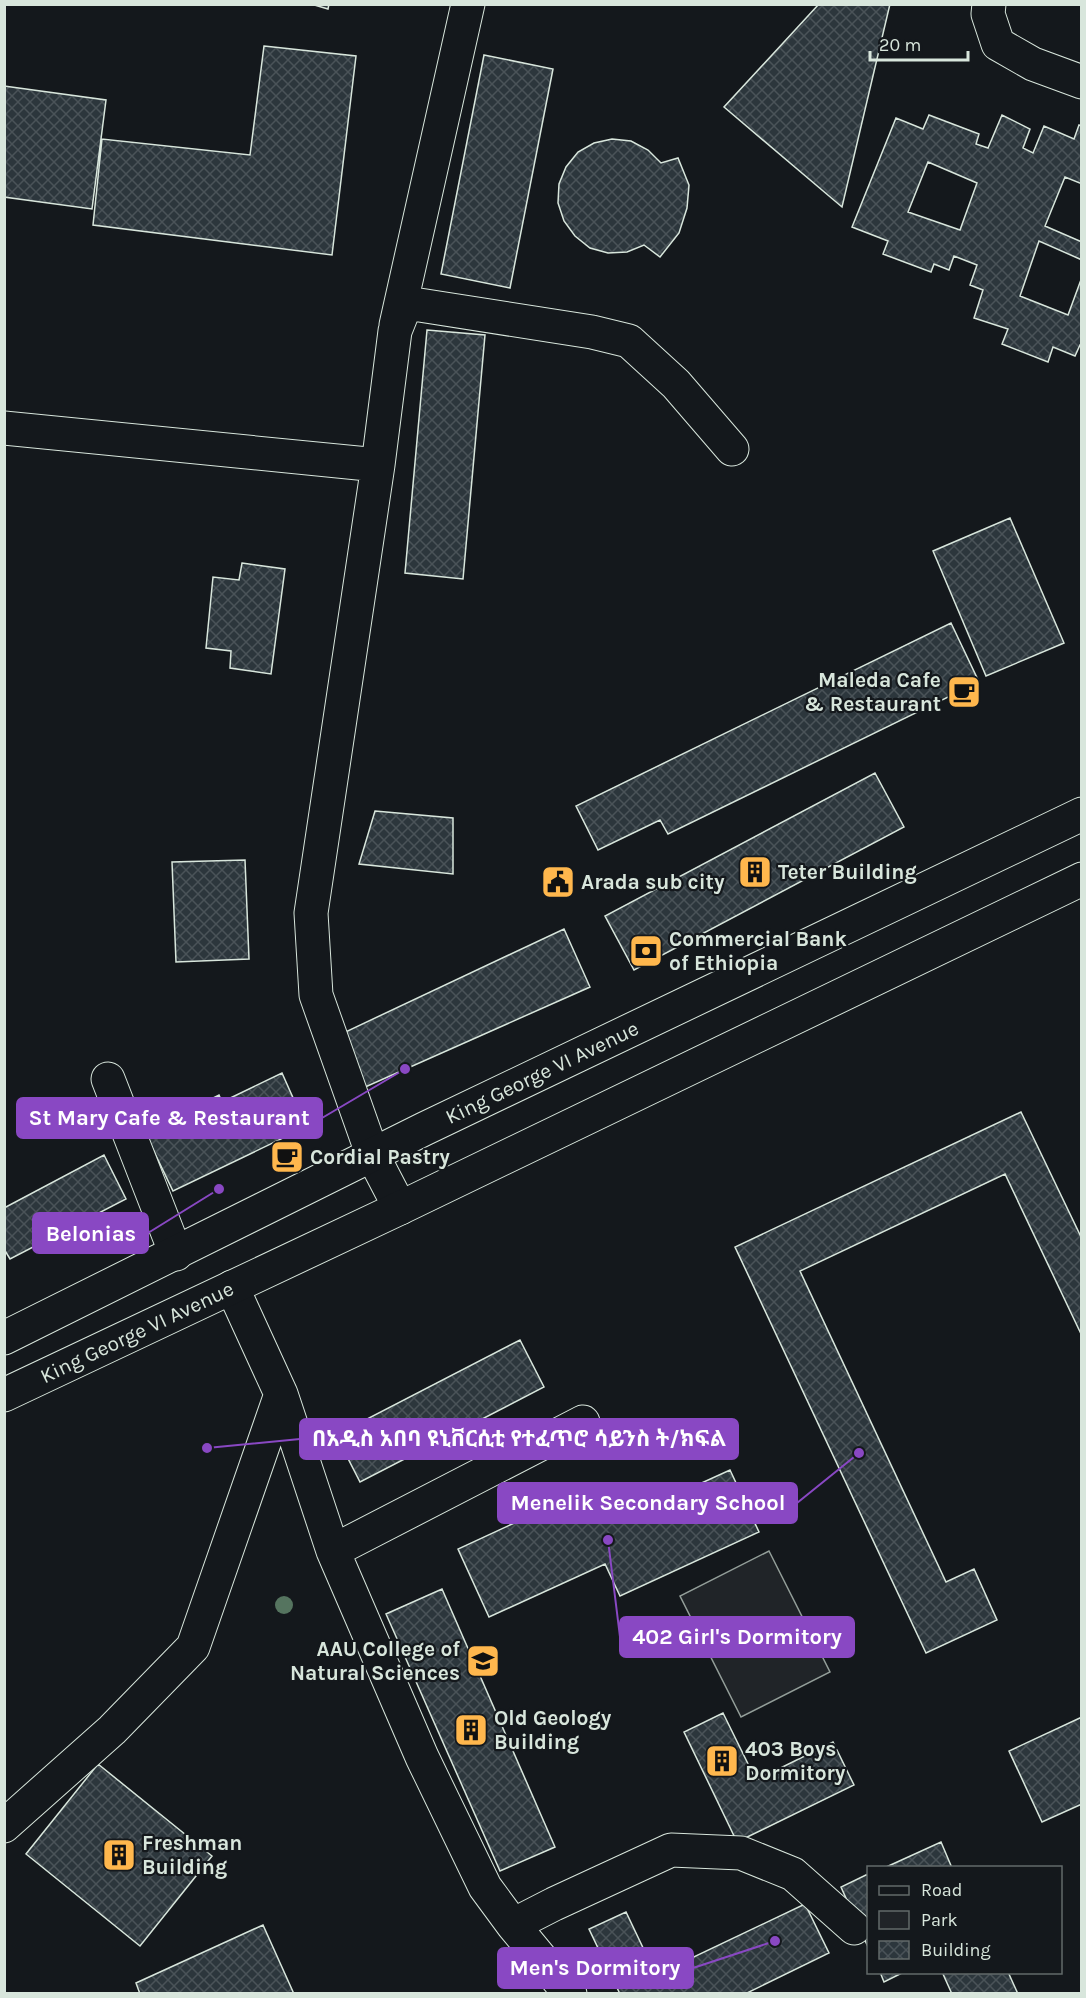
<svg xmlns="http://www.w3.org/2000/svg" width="1086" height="1998" viewBox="0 0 1086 1998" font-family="Karla,'Noto Sans Ethiopic',sans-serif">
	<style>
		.green { fill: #202428; stroke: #939e99; stroke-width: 1.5 }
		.building { fill: url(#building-cross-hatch); stroke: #d8e6dc; stroke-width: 1.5; fill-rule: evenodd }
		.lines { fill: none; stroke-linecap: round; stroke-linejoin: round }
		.minor-casing { stroke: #d8e6dc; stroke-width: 35 }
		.major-casing { stroke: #d8e6dc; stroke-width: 35 }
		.minor { stroke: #14181c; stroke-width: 33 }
		.major { stroke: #14181c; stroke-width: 33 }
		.tree { fill: #55745f }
		.labels { text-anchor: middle; stroke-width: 4.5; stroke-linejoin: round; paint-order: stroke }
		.poi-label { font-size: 21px; font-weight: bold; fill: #d8e6dc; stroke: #14181c; text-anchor: start }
		.street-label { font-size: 21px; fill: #d8e6dc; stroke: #14181c }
		.leader { fill: none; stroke: #8948c3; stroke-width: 2 }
		.callout-dot { fill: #8948c3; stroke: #14181c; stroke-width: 2 }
		.callout { fill: #8948c3; stroke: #8948c3; stroke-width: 2 }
		.callout-label { font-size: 22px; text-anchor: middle; font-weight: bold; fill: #fff }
	</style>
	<defs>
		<pattern id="building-cross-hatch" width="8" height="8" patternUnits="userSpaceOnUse" patternTransform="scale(1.5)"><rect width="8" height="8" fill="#2c363c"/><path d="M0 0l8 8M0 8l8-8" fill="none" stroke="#4a5358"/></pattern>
	</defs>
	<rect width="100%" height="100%" fill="#14181c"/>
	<path class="green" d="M769,1551L830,1672L741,1717L680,1596Z"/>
	<path class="building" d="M311,4H329L328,9Z
		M819,4H890L842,207L724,107Z
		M264,46L356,56L332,255L93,225L102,139L250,155Z
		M484,55L553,69L510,288L441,274Z
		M4,86L106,100L92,209L4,197Z
		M929,115L979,134L976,144L988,148L1002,115L1030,129L1023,148L1033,153L1044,126L1074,139L1079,125L1082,126V184L1065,177L1045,226L1082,242V260L1039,241L1020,296L1068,315L1082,277V346L1080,345L1075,356L1053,347L1048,362L1002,344L1008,329L974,318L983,290L970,285L977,265L954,256L949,270L934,264L931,272L883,254L888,241L852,227L896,118L923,129ZM928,162L977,183L960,230L908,212Z
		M612,139L631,141L648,150L661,163L678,158L689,185L687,208L679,233L660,257L644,245L627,252L608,253L590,248L575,236L564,221L558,203L559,184L566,167L578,152L594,143Z
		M427,330L485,335L463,579L405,573Z
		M1010,518L1064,643L986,676L933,551Z
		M242,563L285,569L271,674L230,668L231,651L206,648L213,577L239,580Z
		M951,623L979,682L668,834L660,820L598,850L576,806Z
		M875,773L904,827L634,970L605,916Z
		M375,811L453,818V874L359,864Z
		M245,860L249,959L176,962L172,862Z
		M564,929L590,987L363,1088L339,1035Z
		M282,1073L306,1127L173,1191L147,1137L202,1111L199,1105L219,1095L222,1102Z
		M1021,1112L1082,1239V1336L1005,1174L800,1271L946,1582L974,1569L997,1620L926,1653L735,1247Z
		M104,1155L126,1199L10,1259L4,1249V1208Z
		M520,1340L544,1387L360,1482L336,1435Z
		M730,1470L759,1532L620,1596L605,1564L489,1617L458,1549L599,1484L616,1522Z
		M442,1589L555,1847L500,1871L386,1614Z
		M723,1713L756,1780L833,1742L854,1785L737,1842L684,1732Z
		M1082,1717V1804L1042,1822L1009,1751Z
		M98,1764L212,1856L140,1946L26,1854Z
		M941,1842L952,1868H884Z
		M868,1874V1947L841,1887Z
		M805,1904L829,1953L745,1994H620L589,1929L626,1912L656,1975Z
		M263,1925L294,1994H140L136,1983Z
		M880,1972H904L884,1982Z
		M946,1972H1008L1018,1994H952L943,1974Z"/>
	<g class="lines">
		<defs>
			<path id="minor" d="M989,4L988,14L998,44L1033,64L1082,82
				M396,325L468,4
				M4,428L378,465L311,913L316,995L373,1156L400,1208
				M378,465L395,331L403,311L413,304L592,332L629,341L676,384L732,449
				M108,1079L176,1254
				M232,1287L281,1394L333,1551L422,1757L485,1887L513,1925L570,1994
				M333,1551L583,1422
				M4,1826L112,1730L193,1647L281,1394
				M513,1925L554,1904L671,1850L741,1853L793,1874L854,1928"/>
			<g id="major">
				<path id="s1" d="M4,1338L424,1129L1082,814"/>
				<path id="s2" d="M4,1395L400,1208L1082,879"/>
			</g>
		</defs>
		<use href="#minor" class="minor-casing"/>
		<use href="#major" class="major-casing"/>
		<use href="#minor" class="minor"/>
		<use href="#major" class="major"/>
	</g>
	<circle class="tree" cx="284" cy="1605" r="9"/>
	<defs>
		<symbol id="cafe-square" viewBox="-11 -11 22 22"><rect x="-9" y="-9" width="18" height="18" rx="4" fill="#ffb74d" stroke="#14181c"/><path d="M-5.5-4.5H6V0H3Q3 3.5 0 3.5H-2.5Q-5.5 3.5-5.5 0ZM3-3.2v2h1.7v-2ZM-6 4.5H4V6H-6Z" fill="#111"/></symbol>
		<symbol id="building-square" viewBox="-11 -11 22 22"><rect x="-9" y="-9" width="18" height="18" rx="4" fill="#ffb74d" stroke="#14181c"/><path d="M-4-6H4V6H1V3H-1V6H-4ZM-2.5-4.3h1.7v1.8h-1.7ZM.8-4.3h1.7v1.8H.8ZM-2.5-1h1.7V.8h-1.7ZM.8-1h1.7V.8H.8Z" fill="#111"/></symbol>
		<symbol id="civic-square" viewBox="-11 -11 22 22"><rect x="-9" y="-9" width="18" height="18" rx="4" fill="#ffb74d" stroke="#14181c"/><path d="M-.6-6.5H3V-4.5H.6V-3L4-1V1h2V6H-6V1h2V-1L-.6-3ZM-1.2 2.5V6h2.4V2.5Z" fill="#111"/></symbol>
		<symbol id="bank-square" viewBox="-11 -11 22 22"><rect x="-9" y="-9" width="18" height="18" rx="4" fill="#ffb74d" stroke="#14181c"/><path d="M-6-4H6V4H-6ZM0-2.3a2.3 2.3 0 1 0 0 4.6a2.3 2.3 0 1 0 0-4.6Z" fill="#111"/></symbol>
		<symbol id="university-square" viewBox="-11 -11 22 22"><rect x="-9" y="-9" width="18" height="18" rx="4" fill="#ffb74d" stroke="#14181c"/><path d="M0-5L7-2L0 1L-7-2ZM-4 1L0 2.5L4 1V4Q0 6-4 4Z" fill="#111"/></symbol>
	</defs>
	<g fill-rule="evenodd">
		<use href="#cafe-square" x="945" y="673" width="38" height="38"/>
		<use href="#building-square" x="736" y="853" width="38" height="38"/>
		<use href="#civic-square" x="539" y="863" width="38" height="38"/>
		<use href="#bank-square" x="627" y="932" width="38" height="38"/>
		<use href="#cafe-square" x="268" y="1138" width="38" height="38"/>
		<use href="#university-square" x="464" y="1642" width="38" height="38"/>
		<use href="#building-square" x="452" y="1711" width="38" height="38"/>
		<use href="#building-square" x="703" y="1742" width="38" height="38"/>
		<use href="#building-square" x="100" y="1836" width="38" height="38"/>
	</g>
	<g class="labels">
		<g class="poi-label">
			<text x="941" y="687" text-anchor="end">Maleda Cafe<tspan x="941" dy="24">&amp; Restaurant</tspan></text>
			<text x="778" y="879">Teter Building</text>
			<text x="581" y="889">Arada sub city</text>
			<text x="669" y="946">Commercial Bank<tspan x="669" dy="24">of Ethiopia</tspan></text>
			<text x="310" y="1164">Cordial Pastry</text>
			<text x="460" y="1656" text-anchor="end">AAU College of<tspan x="460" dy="24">Natural Sciences</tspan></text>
			<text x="494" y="1725">Old Geology<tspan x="494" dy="24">Building</tspan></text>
			<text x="745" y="1756">403 Boys<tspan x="745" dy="24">Dormitory</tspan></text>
			<text x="142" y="1850">Freshman<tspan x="142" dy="24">Building</tspan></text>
		</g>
		<g class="street-label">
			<text dy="7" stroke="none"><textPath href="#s1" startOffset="600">King George VI Avenue</textPath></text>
			<text dy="7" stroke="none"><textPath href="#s2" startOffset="147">King George VI Avenue</textPath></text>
		</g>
	</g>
	<path class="leader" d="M405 1069L322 1118M219 1189L148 1233M207 1448L300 1439M859 1453L797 1503M608 1540L620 1637M775 1941L693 1968"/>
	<g class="callout-dot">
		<circle cx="405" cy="1069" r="6"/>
		<circle cx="219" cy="1189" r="6"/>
		<circle cx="207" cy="1448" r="6"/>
		<circle cx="859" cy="1453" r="6"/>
		<circle cx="608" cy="1540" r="6"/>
		<circle cx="775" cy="1941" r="6"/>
	</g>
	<g class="callout">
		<rect x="17" y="1098" width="305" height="40" rx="6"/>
		<rect x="33" y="1213" width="115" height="40" rx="6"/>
		<rect x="300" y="1419" width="438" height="40" rx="6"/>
		<rect x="498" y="1483" width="299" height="40" rx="6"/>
		<rect x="620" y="1617" width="234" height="40" rx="6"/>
		<rect x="498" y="1948" width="195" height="40" rx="6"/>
	</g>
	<g class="callout-label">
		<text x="169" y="1125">St Mary Cafe &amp; Restaurant</text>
		<text x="91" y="1241">Belonias</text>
		<text x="519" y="1446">በአዲስ አበባ ዩኒቨርሲቲ የተፈጥሮ ሳይንስ ት/ክፍል</text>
		<text x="648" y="1510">Menelik Secondary School</text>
		<text x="737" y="1644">402 Girl's Dormitory</text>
		<text x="595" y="1975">Men's Dormitory</text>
	</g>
	<rect width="1086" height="1998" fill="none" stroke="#d8e6dc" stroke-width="12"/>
	<rect x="867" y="1866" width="195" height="108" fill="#14181c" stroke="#626a69" stroke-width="1.5"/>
	<rect x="879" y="1886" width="30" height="9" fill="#14181c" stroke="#626a69" stroke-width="1.5"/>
	<text x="921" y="1896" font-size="18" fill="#d8e6dc">Road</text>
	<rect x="879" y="1911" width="30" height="18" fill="#202428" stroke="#626a69" stroke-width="1.5"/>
	<text x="921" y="1926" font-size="18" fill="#d8e6dc">Park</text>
	<rect x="879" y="1941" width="30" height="18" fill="url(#building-cross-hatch)" stroke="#626a69" stroke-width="1.5"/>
	<text x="921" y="1956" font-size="18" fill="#d8e6dc">Building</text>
	<path d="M870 51v9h98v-9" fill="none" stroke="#d8e6dc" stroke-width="3"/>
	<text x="879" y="51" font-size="18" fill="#d8e6dc" stroke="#14181c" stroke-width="4.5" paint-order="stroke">20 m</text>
</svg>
